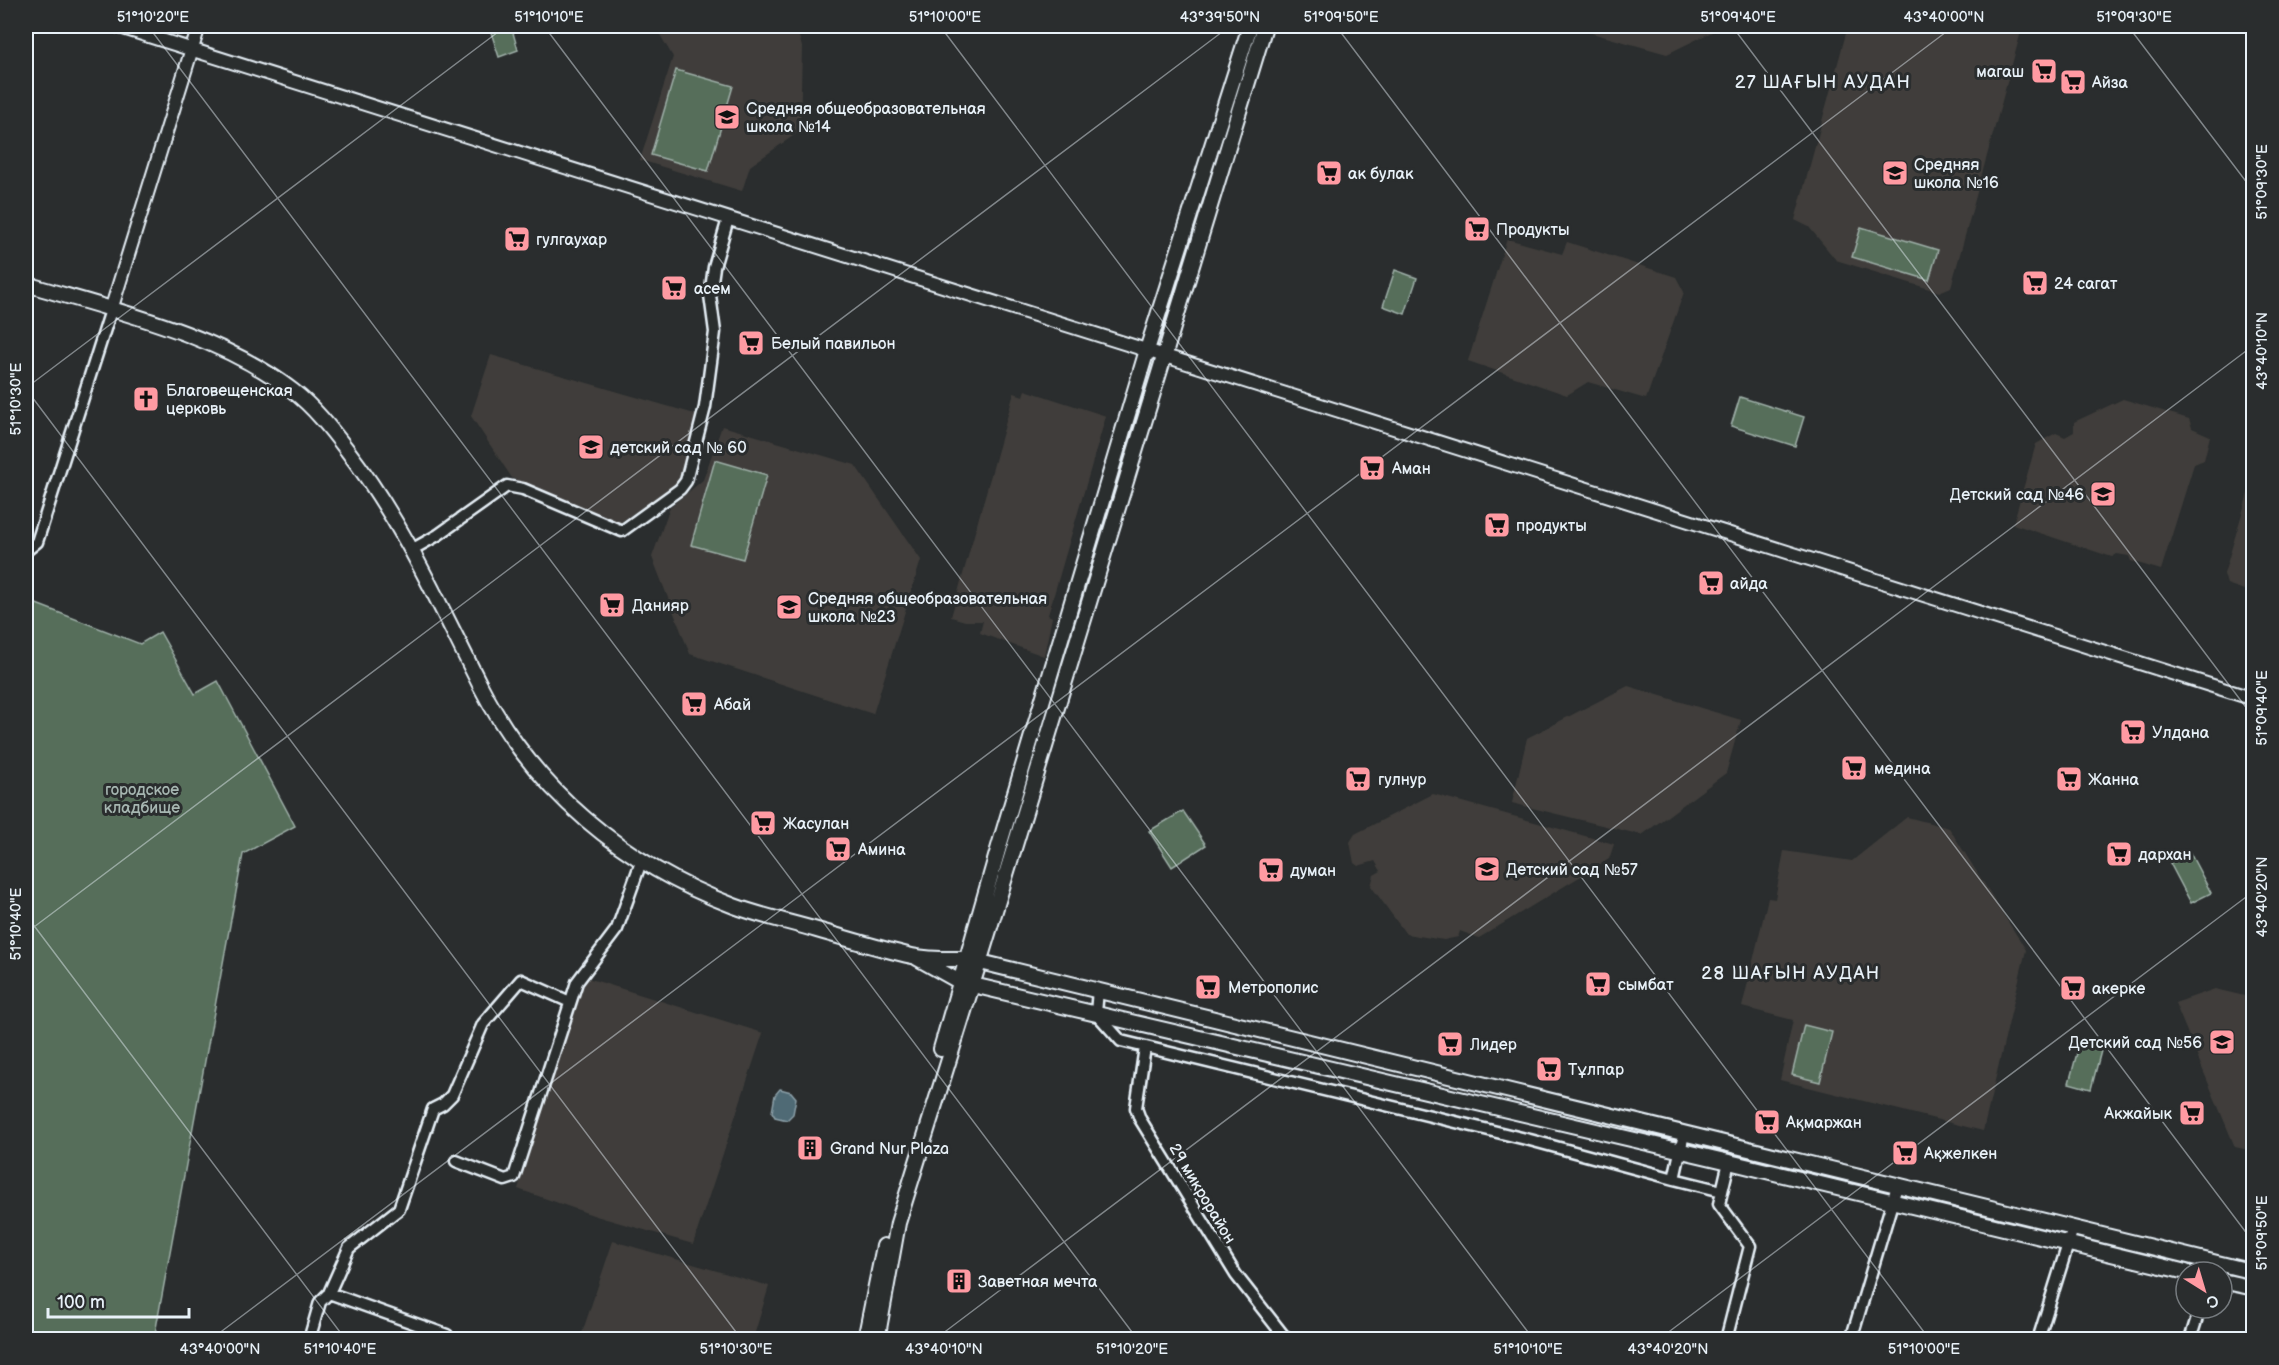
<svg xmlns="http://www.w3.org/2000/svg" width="2279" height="1365" viewBox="0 0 2279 1365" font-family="'Balsamiq Sans',sans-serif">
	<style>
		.built { fill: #403e3b }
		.green { fill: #566e5a; stroke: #9fb0a9; stroke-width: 1.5 }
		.water { fill: #4f6a74; stroke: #8ca0a9; stroke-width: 1.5 }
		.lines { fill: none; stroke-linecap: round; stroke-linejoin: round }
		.minor-casing { stroke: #e8f1f8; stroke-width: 15 }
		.tertiary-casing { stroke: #e8f1f8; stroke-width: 16 }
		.secondary-casing { stroke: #e8f1f8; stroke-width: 18 }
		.minor { stroke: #2a2d2e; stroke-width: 10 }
		.tertiary { stroke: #2a2d2e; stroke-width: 12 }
		.secondary { stroke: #2a2d2e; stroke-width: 14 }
		.ticks { fill: none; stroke: #e8f1f8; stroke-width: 1.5; stroke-opacity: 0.45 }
		.labels { text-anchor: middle; stroke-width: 6; stroke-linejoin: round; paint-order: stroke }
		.poi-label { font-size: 16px; fill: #e8f1f8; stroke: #2a2d2e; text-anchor: start }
		.park-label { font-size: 16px; fill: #a6b6b1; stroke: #2a2d2e }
		.street-label { font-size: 16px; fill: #e8f1f8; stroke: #2a2d2e }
		.neighbourhood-label { font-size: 18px; letter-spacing: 1.5px; fill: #e8f1f8; stroke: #2a2d2e }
		.neatline { fill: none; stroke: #e8f1f8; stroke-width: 2 }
		.ticks-label { font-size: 15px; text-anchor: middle; fill: #e8f1f8 }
	</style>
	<rect width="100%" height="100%" fill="#2a2d2e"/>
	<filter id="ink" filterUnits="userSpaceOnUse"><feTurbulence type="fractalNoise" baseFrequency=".0167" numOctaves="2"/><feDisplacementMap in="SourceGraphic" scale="12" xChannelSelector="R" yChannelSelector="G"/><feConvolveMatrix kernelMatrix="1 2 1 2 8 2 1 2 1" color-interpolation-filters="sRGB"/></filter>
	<g filter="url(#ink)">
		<path class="built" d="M655,26H796L802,47L800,131L750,166L742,191L640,160L673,57Z
			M1579,26H1724L1667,54L1581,30Z
			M1848,26H2021L2022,28L1951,287L1939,292L1836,260L1809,227L1795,220Z
			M1507,239L1562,254L1567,242L1676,277L1684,292L1646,399L1588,382L1567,395L1468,361Z
			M491,355L698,415L682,479L618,524L512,478L471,416Z
			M1025,390L1106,416L1048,615L1052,617L1044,656L980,633L983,621H965L951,617L1014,393L1023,396Z
			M2123,399L2189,419L2192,428L2210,436L2204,460L2194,464L2161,570L2131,561L2129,556L2117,554L2112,557L2013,524L2036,444L2056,433L2065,437L2074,432V422Z
			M722,426L855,465L921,560L873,714L690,654L652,557L670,507L703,480Z
			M2253,477V593L2227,584L2224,574Z
			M1628,686L1741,720L1726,773L1642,835L1512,803L1527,738Z
			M1433,794L1614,844L1609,859L1479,938L1460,931L1458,937L1444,940L1406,934L1371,886L1374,875L1381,871L1375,861L1358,866L1354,863L1350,842L1355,834Z
			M1907,817L1949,828L2026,950L1983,1131L1780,1080L1793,1020L1742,1007L1768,898L1775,899L1784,851L1852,861Z
			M584,977L763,1033L693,1244L596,1216L518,1189Z
			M2215,989L2253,998V1151L2235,1147L2175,1003Z
			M613,1241L769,1286L753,1339H580Z"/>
		<path class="green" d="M489,26H511L518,50L499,57Z
			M676,70L733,86L708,171L651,155Z
			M1861,227L1938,250L1929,280L1852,257Z
			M1395,270L1417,278L1405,314L1383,306Z
			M1740,397L1804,417L1795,446L1731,426Z
			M715,460L767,475L743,559L691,545Z
			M26,600L140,644L160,632L195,694L218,681L295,826L243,854L154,1339H26Z
			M1183,811L1206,845L1172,867L1149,831Z
			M2190,853L2211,893L2191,903L2170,863Z
			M1804,1025L1832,1032L1820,1082L1792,1075Z
			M2080,1042L2102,1047L2091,1089L2069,1083Z"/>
		<path class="water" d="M780,1089L791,1092L796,1098L793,1114L787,1120L775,1117L772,1112L775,1095Z"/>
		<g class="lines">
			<defs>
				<path id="minor" d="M413,549L438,535L507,486L523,489L622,531L680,489L686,481L705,407L715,332L710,295L714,267L728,219
					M26,551L37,542L111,310
					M1098,990L1096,1013L1121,1041L1530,1140L1674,1179L1684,1134
					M1145,1047L1136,1108L1140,1119L1236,1275L1287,1340
					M456,1161L505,1180L514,1177L577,982L617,929L641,862
					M1674,1179L1722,1191
					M329,1293L447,1335L445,1340
					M309,1340L320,1302L329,1293L349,1248L399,1209L433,1109L443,1104L452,1095L483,1024L521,980L570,1002
					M1726,1340L1750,1246L1719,1204L1729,1162
					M1851,1340L1897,1186
					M2038,1340L2073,1228
					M2190,1340L2200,1308"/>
				<path id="tertiary" d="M117,26L2254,699
					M111,310L199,26"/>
				<path id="secondary" d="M26,284C113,310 220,334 293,391C314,407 331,429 347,450C403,523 439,604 480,685C534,791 625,865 734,906C761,916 790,922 817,930C849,939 880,949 912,956C930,960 950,959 968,959L2254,1272
					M917,958L960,982L1729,1162L2186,1272
					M941,1049L1000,843L1147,350L1250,26
					M2222,1281L2254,1288
					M865,1340L884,1246
					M877,1340L898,1223L979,963L1265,26"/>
			</defs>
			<use href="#minor" class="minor-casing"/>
			<use href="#tertiary" class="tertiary-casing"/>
			<use href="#secondary" class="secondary-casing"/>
			<use href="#minor" class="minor"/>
			<use href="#tertiary" class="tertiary"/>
			<use href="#secondary" class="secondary"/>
		</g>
	</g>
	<path class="ticks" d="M148,26L1138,1340M544,26L1534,1340M940,26L1930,1340M1336,26L2254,1243M1732,26L2254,718M2128,26L2254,192M26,388L506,26M26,389L742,1340M26,915L346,1340M26,933L1230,26M210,1340L1954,26M934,1340L2254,345M1658,1340L2254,891"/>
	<defs>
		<symbol id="supermarket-square" viewBox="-11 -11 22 22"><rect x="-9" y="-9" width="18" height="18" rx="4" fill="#ff9aa2" stroke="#2a2d2e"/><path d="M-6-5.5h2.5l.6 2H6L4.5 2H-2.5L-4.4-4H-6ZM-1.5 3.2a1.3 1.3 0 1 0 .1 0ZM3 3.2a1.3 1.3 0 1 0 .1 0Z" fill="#111"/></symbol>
		<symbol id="school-square" viewBox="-11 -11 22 22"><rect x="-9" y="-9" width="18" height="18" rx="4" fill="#ff9aa2" stroke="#2a2d2e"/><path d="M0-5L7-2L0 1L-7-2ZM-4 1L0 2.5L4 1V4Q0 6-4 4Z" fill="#111"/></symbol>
		<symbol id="church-square" viewBox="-11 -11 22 22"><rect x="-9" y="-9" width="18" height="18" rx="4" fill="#ff9aa2" stroke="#2a2d2e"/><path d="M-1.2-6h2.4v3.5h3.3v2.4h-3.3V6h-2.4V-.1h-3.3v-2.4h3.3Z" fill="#111"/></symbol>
		<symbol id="building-square" viewBox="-11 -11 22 22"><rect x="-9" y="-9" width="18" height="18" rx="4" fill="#ff9aa2" stroke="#2a2d2e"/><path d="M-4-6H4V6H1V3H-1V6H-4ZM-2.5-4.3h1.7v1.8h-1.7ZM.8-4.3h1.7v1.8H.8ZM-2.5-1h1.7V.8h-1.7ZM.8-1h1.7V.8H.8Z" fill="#111"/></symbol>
	</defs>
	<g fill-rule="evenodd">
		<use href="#supermarket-square" x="2029" y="56" width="30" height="30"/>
		<use href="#supermarket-square" x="2058" y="67" width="30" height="30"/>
		<use href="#school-square" x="712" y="102" width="30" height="30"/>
		<use href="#supermarket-square" x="1314" y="158" width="30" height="30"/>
		<use href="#school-square" x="1880" y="158" width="30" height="30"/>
		<use href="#supermarket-square" x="1462" y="214" width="30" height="30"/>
		<use href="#supermarket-square" x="502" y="224" width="30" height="30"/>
		<use href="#supermarket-square" x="2020" y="268" width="30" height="30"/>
		<use href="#supermarket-square" x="659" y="273" width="30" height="30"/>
		<use href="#supermarket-square" x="736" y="328" width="30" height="30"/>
		<use href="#church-square" x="131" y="384" width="30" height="30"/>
		<use href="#school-square" x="576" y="432" width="30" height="30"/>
		<use href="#supermarket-square" x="1357" y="453" width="30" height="30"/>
		<use href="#school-square" x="2088" y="479" width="30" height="30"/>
		<use href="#supermarket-square" x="1482" y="510" width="30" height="30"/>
		<use href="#supermarket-square" x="1696" y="568" width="30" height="30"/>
		<use href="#supermarket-square" x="597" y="590" width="30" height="30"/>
		<use href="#school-square" x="774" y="592" width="30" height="30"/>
		<use href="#supermarket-square" x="679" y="689" width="30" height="30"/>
		<use href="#supermarket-square" x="2118" y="717" width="30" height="30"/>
		<use href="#supermarket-square" x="1839" y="753" width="30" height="30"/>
		<use href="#supermarket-square" x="1343" y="764" width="30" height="30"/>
		<use href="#supermarket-square" x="2054" y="764" width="30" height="30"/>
		<use href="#supermarket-square" x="748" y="808" width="30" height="30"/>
		<use href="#supermarket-square" x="823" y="834" width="30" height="30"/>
		<use href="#supermarket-square" x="2104" y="839" width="30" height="30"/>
		<use href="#school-square" x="1472" y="854" width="30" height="30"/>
		<use href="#supermarket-square" x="1256" y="855" width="30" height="30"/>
		<use href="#supermarket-square" x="1583" y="969" width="30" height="30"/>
		<use href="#supermarket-square" x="1193" y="972" width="30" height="30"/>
		<use href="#supermarket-square" x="2058" y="973" width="30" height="30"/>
		<use href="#school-square" x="2207" y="1027" width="30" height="30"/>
		<use href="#supermarket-square" x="1435" y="1029" width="30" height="30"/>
		<use href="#supermarket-square" x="1534" y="1054" width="30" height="30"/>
		<use href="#supermarket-square" x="2177" y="1098" width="30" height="30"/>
		<use href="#supermarket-square" x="1752" y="1107" width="30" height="30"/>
		<use href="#building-square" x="795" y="1133" width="30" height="30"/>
		<use href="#supermarket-square" x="1890" y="1138" width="30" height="30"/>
		<use href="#building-square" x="944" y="1266" width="30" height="30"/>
	</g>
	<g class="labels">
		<g class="poi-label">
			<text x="2024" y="77" text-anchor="end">магаш</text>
			<text x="2092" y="88">Айза</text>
			<text x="746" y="114">Cредняя общеобразовательная<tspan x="746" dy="18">школа №14</tspan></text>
			<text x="1914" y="170">Средняя<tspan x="1914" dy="18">школа №16</tspan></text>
			<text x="1348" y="179">ак булак</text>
			<text x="1496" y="235">Продукты</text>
			<text x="536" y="245">гулгаухар</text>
			<text x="2054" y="289">24 сагат</text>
			<text x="694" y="294">асем</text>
			<text x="771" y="349">Белый павильон</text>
			<text x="166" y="396">Благовещенская<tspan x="166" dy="18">церковь</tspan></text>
			<text x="610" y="453">детский сад № 60</text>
			<text x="1392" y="474">Аман</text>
			<text x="2084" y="500" text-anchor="end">Детский сад №46</text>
			<text x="1516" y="531">продукты</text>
			<text x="1730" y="589">айда</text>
			<text x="808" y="604">Средняя общеобразовательная<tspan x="808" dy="18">школа №23</tspan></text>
			<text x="632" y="611">Данияр</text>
			<text x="714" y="710">Абай</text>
			<text x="2152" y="738">Улдана</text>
			<text x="1874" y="774">медина</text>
			<text x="1378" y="785">гулнур</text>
			<text x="2088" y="785">Жанна</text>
			<text x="783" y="829">Жасулан</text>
			<text x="858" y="855">Амина</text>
			<text x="2138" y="860">дархан</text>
			<text x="1506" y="875">Детский сад №57</text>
			<text x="1290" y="876">думан</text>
			<text x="1618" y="990">сымбат</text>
			<text x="1228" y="993">Метрополис</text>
			<text x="2092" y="994">акерке</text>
			<text x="2202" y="1048" text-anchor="end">Детский сад №56</text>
			<text x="1470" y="1050">Лидер</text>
			<text x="1568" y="1075">Тұлпар</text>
			<text x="2172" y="1119" text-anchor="end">Акжайык</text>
			<text x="1786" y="1128">Ақмаржан</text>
			<text x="830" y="1154">Grand Nur Plaza</text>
			<text x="1924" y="1159">Ақжелкен</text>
			<text x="978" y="1287">Заветная мечта</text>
		</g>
		<g class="park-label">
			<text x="142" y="795">городское<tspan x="142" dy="18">кладбище</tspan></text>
		</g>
		<g class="street-label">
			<text transform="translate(1203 1193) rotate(59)" y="6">29 микрорайон</text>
		</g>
		<g class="neighbourhood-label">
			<text x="1823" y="88">27 ШАҒЫН АУДАН</text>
			<text x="1791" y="979">28 ШАҒЫН АУДАН</text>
		</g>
	</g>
	<rect width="2279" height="1365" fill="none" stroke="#2a2d2e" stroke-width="66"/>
	<g transform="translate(2204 1290) rotate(143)"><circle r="28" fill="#2a2d2e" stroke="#767b7f" stroke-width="1.5"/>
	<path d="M0-4.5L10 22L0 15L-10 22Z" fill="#ff9aa2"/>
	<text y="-9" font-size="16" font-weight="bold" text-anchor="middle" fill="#e8f1f8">С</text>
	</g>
	<path d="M48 1308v9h141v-9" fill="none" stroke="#e8f1f8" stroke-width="3"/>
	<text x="57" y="1308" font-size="18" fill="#e8f1f8" stroke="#2a2d2e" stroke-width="4.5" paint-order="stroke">100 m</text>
	<rect x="33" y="33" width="2213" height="1299" class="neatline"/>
	<g class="ticks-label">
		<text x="153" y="22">51°10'20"E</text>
		<text x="549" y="22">51°10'10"E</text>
		<text x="945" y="22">51°10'00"E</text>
		<text x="1220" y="22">43°39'50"N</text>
		<text x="1341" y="22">51°09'50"E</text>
		<text x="1738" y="22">51°09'40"E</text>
		<text x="1944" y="22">43°40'00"N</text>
		<text x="2134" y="22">51°09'30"E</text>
		<text transform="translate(2262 182) rotate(-90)" y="5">51°09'30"E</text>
		<text transform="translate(2262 351) rotate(-90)" y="5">43°40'10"N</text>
		<text transform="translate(16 399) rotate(-90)" y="5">51°10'30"E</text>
		<text transform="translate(2262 708) rotate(-90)" y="5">51°09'40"E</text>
		<text transform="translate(2262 897) rotate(-90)" y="5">43°40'20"N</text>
		<text transform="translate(16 924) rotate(-90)" y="5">51°10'40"E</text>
		<text transform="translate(2262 1233) rotate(-90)" y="5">51°09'50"E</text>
		<text x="220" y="1354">43°40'00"N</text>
		<text x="340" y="1354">51°10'40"E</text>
		<text x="736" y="1354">51°10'30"E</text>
		<text x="944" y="1354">43°40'10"N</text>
		<text x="1132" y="1354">51°10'20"E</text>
		<text x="1528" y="1354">51°10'10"E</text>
		<text x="1668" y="1354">43°40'20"N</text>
		<text x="1924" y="1354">51°10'00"E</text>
	</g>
</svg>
